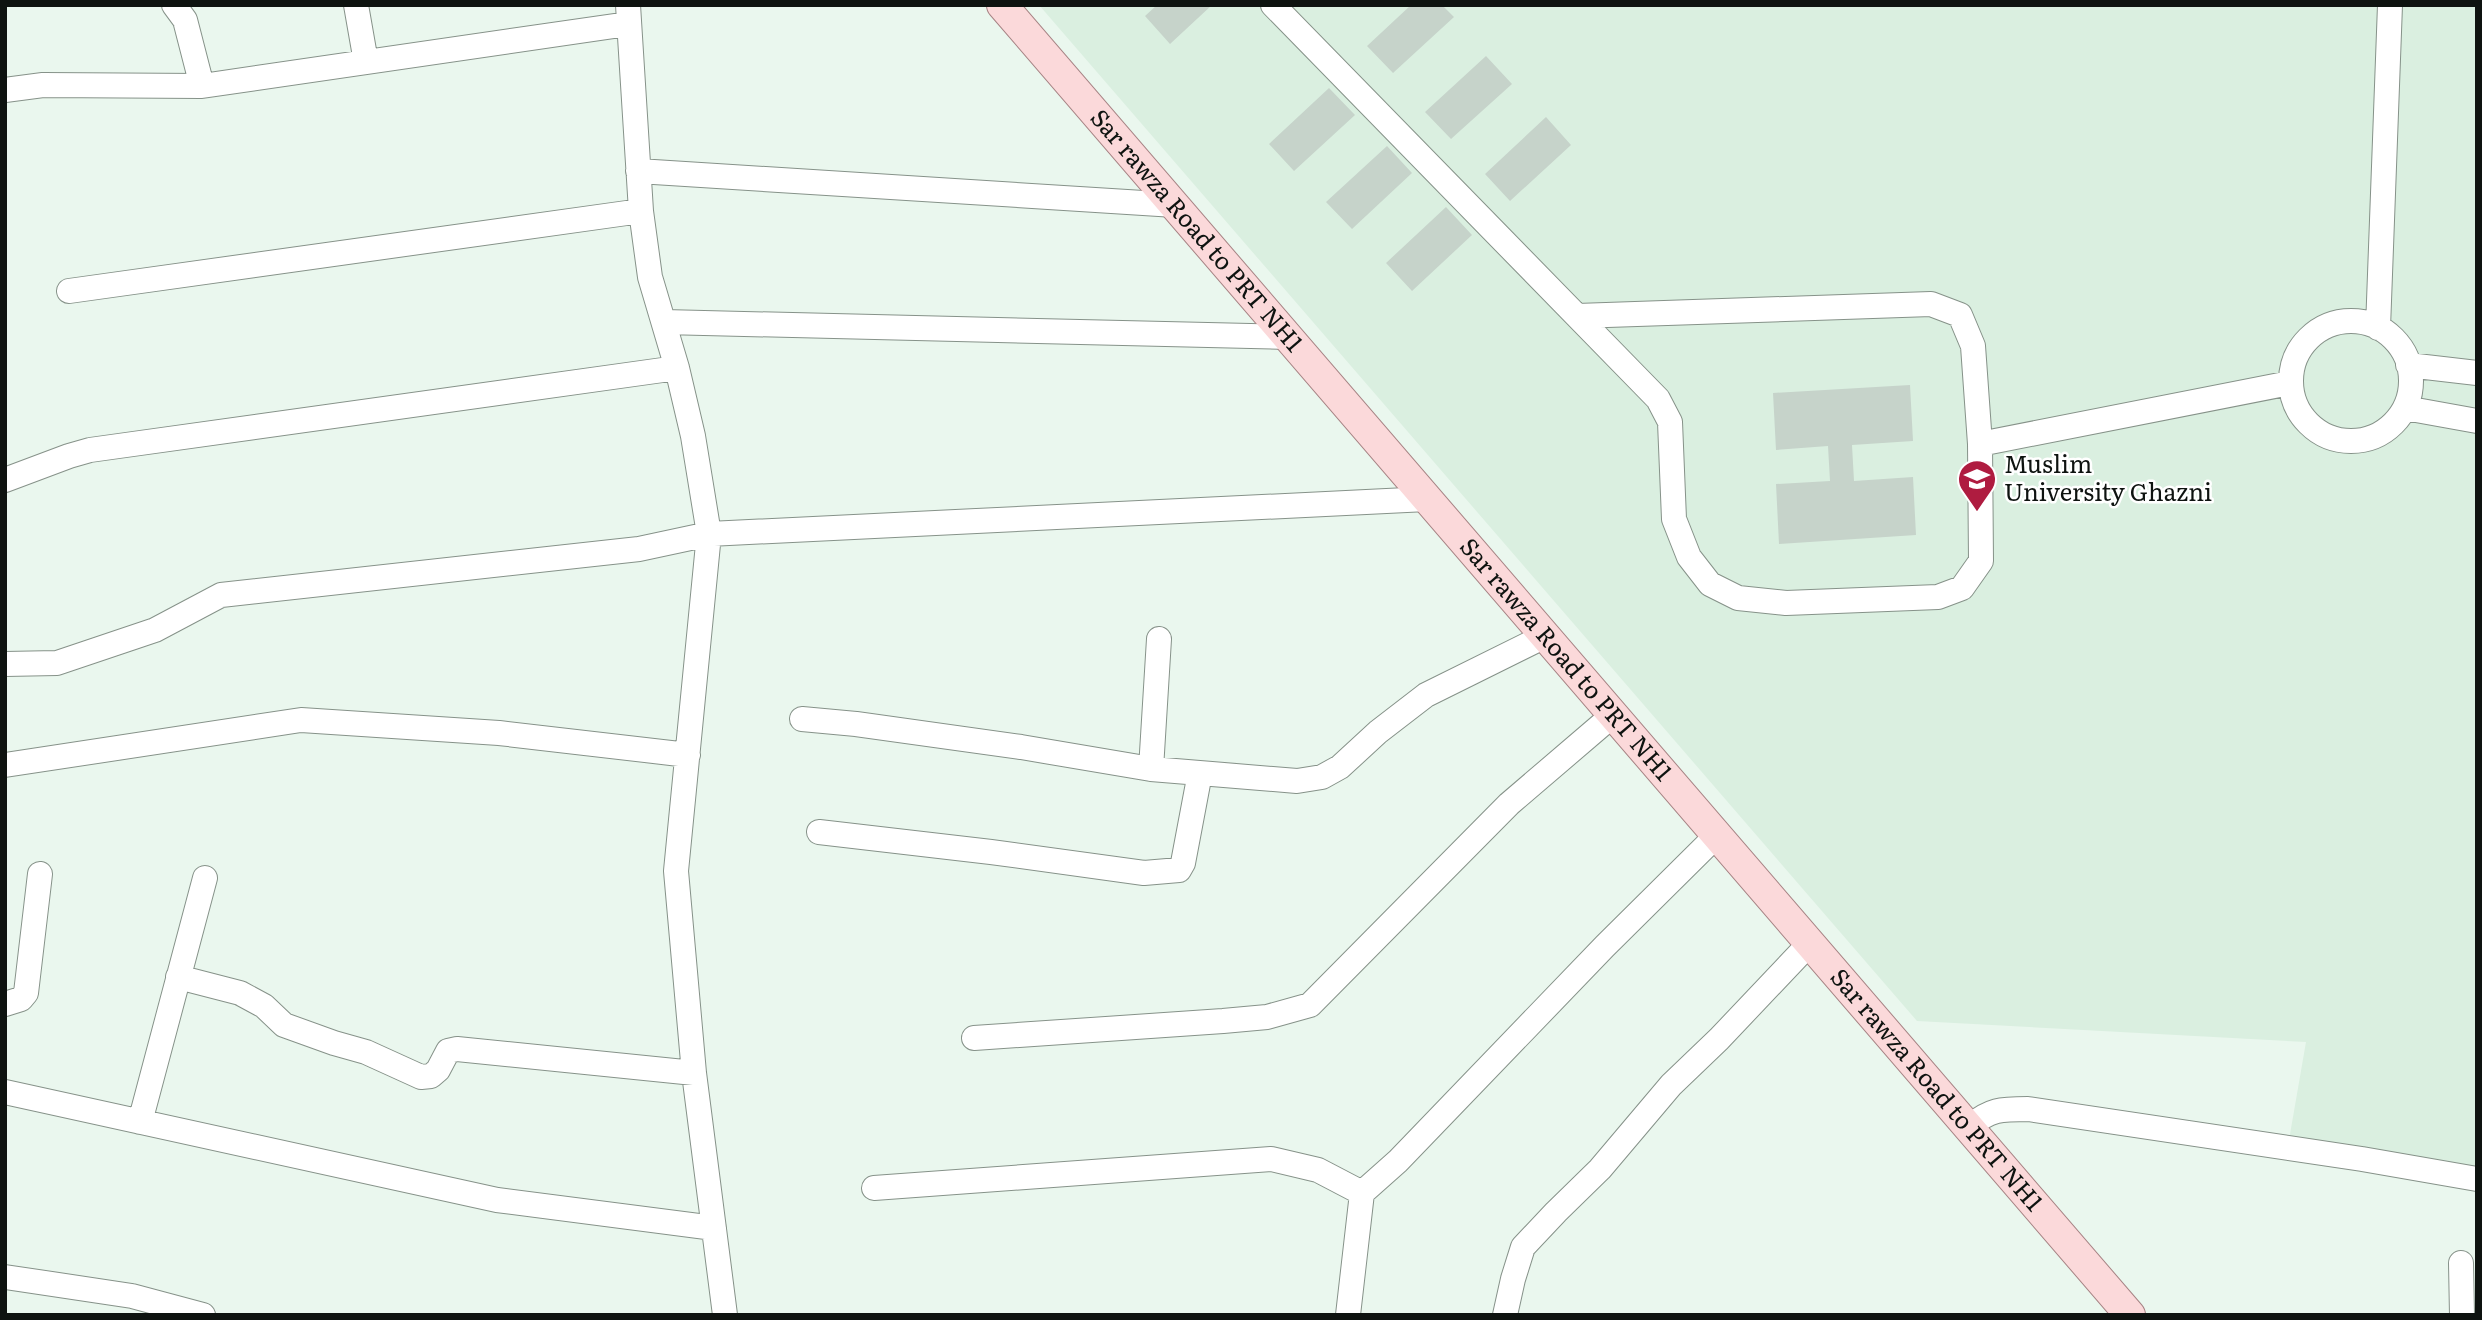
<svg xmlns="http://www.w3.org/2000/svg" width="2482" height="1320" viewBox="0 0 2482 1320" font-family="Literata,serif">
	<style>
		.built { fill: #daefe0 }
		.building { fill: #c6d3ca }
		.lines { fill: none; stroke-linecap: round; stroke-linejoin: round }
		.minor-casing { stroke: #869289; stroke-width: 26 }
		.major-casing { stroke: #a68384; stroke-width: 32 }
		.minor { stroke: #fff; stroke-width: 24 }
		.major { stroke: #fbd9da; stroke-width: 30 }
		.labels { text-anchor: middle; stroke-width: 5; stroke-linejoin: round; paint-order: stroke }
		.street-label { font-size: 24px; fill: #0e1310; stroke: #fff }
		.poi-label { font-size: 24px; fill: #0e1310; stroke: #fff; text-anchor: start }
	</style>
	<rect width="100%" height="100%" fill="#eaf7ee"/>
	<path class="built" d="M1039,5H2477V1171L2289,1140L2306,1042L1917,1021Z"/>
	<path class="building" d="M1157,5H1212L1170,44L1145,16Z
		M1411,5H1442L1454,17L1393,73L1367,46Z
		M1486,56L1512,84L1451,139L1425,112Z
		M1329,88L1355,115L1294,171L1269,144Z
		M1546,117L1571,145L1510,201L1485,174Z
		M1387,146L1412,173L1352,229L1326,202Z
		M1446,207L1472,235L1412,291L1386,263Z
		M1910,385L1913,441L1852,445L1854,481L1913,477L1916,535L1779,544L1776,484L1830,481L1828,446L1776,450L1773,393Z"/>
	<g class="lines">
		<defs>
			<path id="minor" d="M174,5L185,20L202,86
				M356,5L366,62
				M628,5L641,211L650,277L677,368L693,436L709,534L676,871L694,1073L725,1315
				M1273,5L1658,399L1670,422L1674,519L1689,557L1710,584L1738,598L1786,603L1938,597L1962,588L1981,561L1980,444
				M5,90L43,85L202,86L628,24
				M638,171L1175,205
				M69,291L641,211
				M1577,316L1931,304L1960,315L1973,346L1980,444L2290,383
				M2291 381a60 60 0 1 1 120 0a60 60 0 1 1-120 0Z
				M664,322L1288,337
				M2378,328L2390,5
				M2408,365L2477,373
				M2405,408L2477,421
				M5,480L69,456L90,450L677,368
				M5,664L57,663L155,630L221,595L639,549L709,534L1427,499
				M802,719L856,724L1021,747L1151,769L1297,781L1322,777L1340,767L1378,732L1426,695L1545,636
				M5,765L301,720L499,733L688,755
				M1151,769L1159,639
				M819,832L991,852L1144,873L1179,870L1183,863L1200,773
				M178,977L240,993L264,1006L284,1025L334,1043L366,1052L421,1077L431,1076L438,1070L448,1051L457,1049L694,1073
				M5,1004L21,999L26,993L40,874
				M974,1038L1223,1021L1267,1017L1310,1005L1509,804L1613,715
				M5,1092L497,1200L714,1228
				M140,1122L205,878
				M1969,1127C1990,1109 2001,1109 2028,1109L2362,1159L2477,1179
				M874,1188L1271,1159L1318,1170L1362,1193L1398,1161L1605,946L1717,835
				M2461,1263L2462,1315
				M5,1277L132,1296L203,1315
				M1348,1315L1362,1193
				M1505,1315L1513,1279L1523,1247L1556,1212L1600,1169L1671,1085L1719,1039L1810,943"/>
			<g id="major">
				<path id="s1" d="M1002,5L2130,1315"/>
			</g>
		</defs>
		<use href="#minor" class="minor-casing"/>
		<use href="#major" class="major-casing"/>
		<use href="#minor" class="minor"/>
		<use href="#major" class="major"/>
	</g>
	<defs>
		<symbol id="university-pin" viewBox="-11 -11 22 30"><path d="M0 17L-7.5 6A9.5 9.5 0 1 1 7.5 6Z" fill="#af1c40" stroke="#fff"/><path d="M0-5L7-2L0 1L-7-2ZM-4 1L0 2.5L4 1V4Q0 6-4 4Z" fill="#fff"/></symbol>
	</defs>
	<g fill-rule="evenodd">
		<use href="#university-pin" x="1955" y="457" width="44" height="60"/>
	</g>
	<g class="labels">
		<g class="street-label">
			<text dy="8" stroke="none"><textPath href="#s1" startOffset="298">Sar rawza Road to PRT NH1</textPath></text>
			<text dy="8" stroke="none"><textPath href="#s1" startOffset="864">Sar rawza Road to PRT NH1</textPath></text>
			<text dy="8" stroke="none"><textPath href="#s1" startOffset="1432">Sar rawza Road to PRT NH1</textPath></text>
		</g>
		<g class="poi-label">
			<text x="2004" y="473">Muslim<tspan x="2004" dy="28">University Ghazni</tspan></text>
		</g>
	</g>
	<rect width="2482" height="1320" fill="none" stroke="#0e1310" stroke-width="14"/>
</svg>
